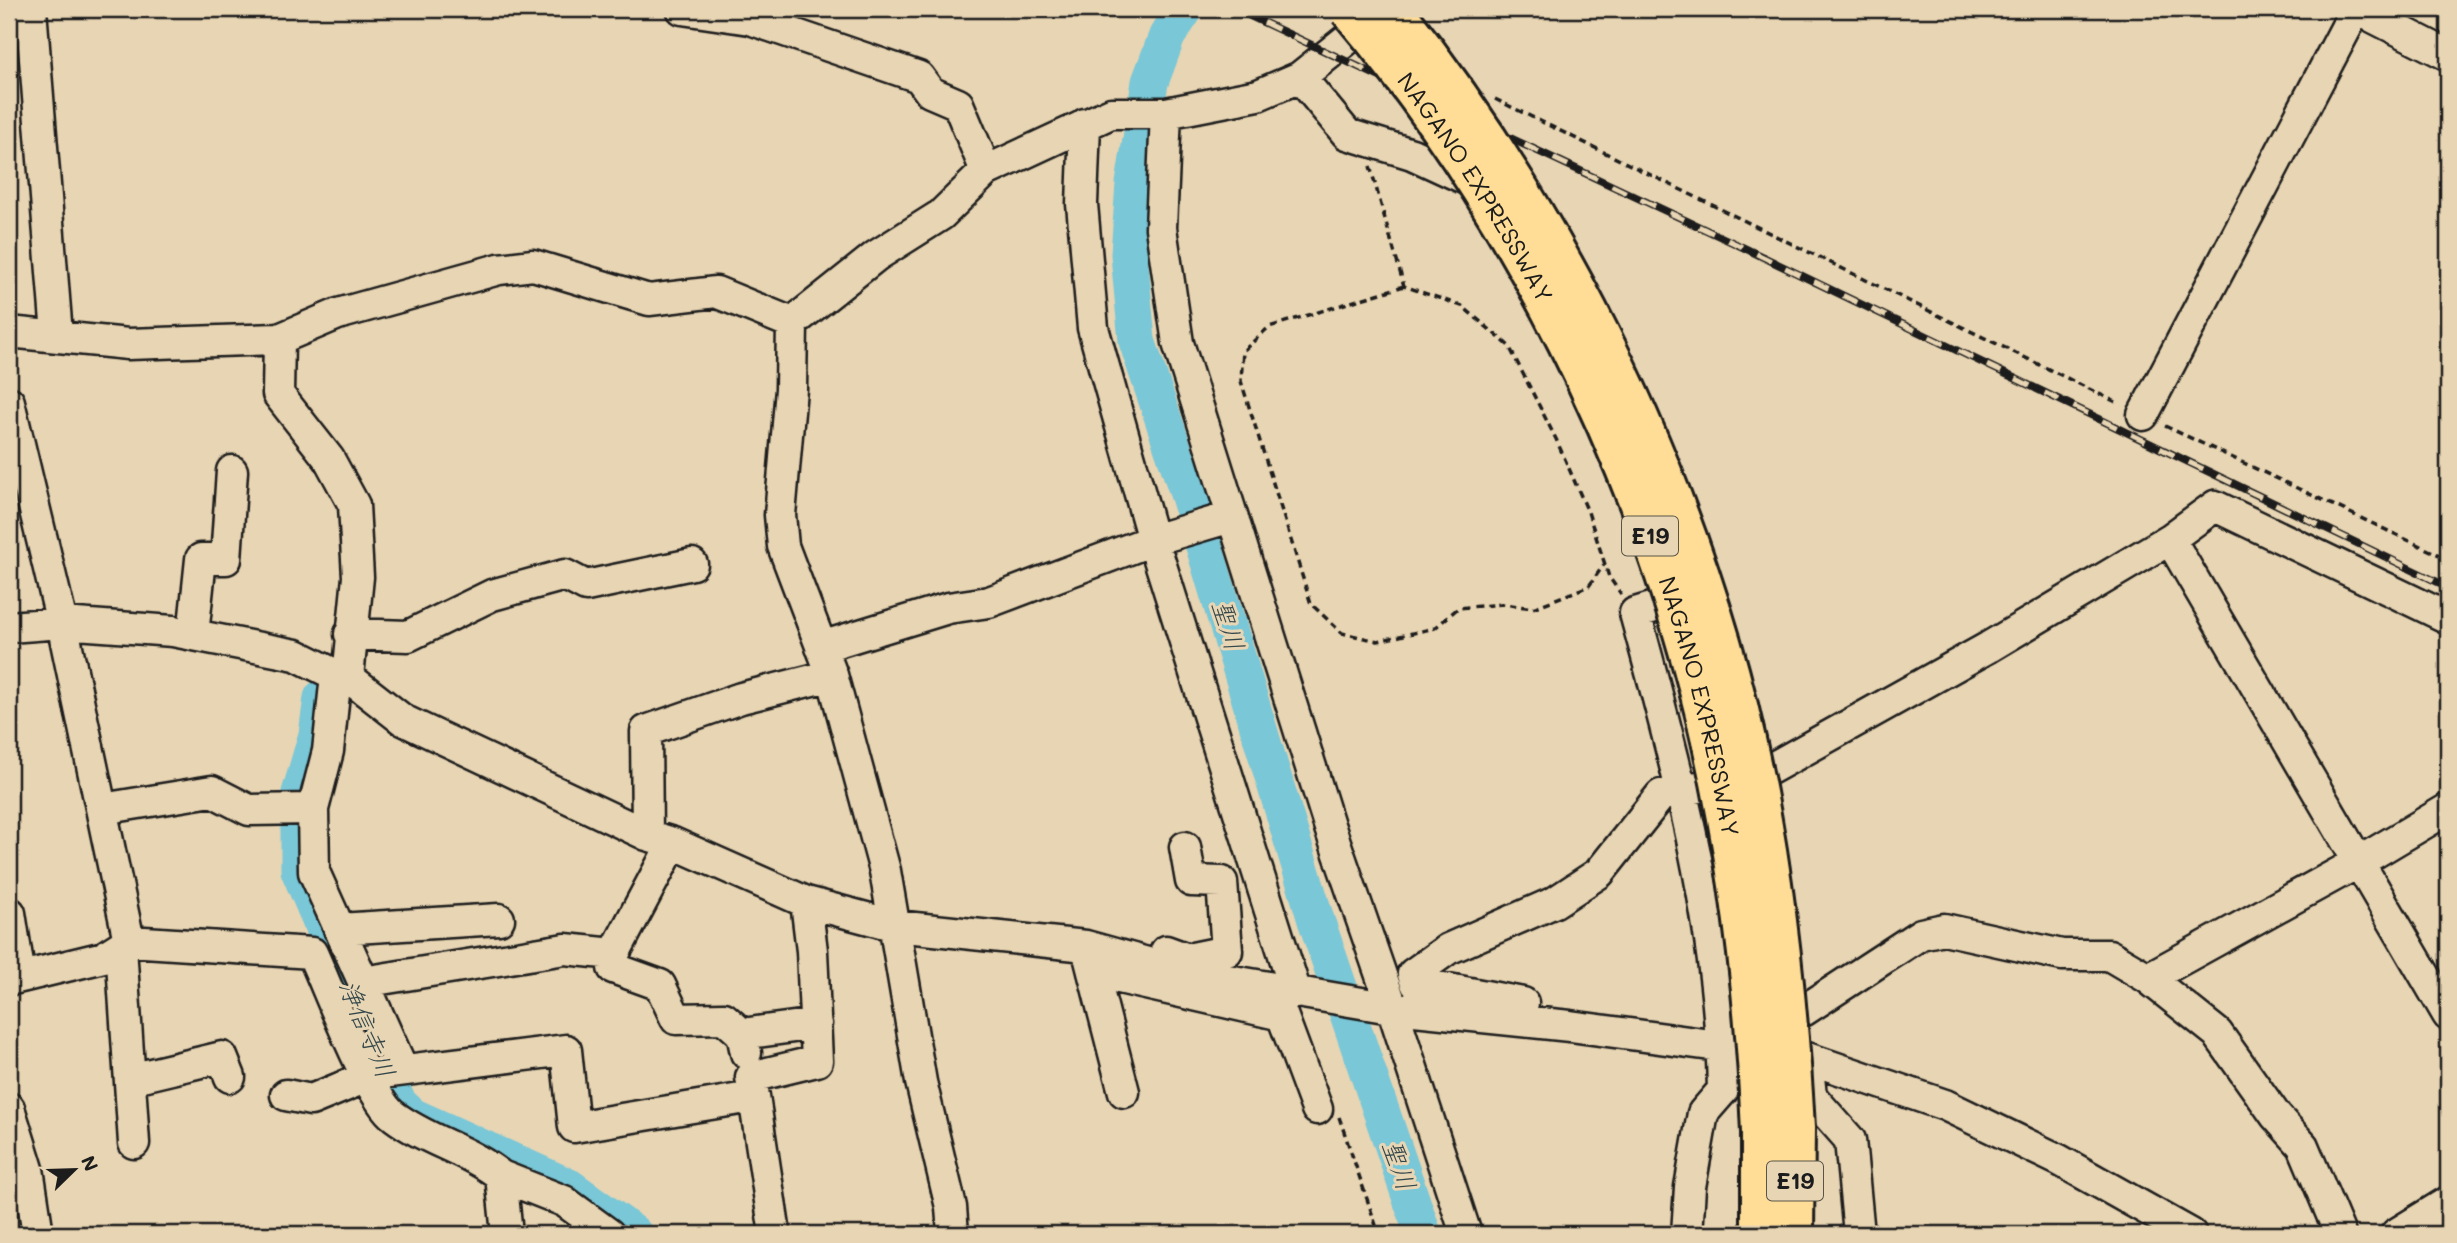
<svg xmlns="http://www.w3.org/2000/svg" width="2457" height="1243" viewBox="0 0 2457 1243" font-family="Mali,'Klee One',sans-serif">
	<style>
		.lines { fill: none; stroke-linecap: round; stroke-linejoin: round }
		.river { stroke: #79c7d7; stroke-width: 37 }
		.minor-casing { stroke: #1c1c1c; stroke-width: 35 }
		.highway-casing { stroke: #1c1c1c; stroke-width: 44 }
		.path { stroke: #1c1c1c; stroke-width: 3.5; stroke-dasharray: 7 5; stroke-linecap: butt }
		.minor { stroke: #e8d5b3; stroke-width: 30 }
		.highway { stroke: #ffdd96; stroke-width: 38 }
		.rail-casing { stroke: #1c1c1c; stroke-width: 8 }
		.rail { stroke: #e8d5b3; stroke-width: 5; stroke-dasharray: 16; stroke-linecap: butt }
		.highway-bridge-casing { stroke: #1c1c1c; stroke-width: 44; stroke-linecap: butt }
		.highway-bridge { stroke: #ffdd96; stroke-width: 38 }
		.labels { text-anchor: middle; stroke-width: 6; stroke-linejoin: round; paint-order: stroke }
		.shield { fill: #e8d5b3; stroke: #595449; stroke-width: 2 }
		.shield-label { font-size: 23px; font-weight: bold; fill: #1c1c1c }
		.street-label { font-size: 24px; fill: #1c1c1c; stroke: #e8d5b3 }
		.water-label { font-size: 26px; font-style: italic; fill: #33474b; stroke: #e8d5b3 }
	</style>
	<rect width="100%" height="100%" fill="#e8d5b3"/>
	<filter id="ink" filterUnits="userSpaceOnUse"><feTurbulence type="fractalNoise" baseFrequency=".0143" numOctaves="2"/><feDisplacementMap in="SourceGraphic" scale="14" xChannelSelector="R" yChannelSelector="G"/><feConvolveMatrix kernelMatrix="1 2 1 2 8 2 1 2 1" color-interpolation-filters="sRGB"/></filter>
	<g filter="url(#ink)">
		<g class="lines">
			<path class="river" d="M1185,9L1167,36L1150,82L1134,184L1129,254L1137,341L1189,496L1316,920L1423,1234
				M322,698L317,735L299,797V870L398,1103L412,1116L569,1187L634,1234"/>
			<defs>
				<path id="minor" d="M31,9L57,335
					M682,9L750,19L919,77L930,92L958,104L986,171
					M2357,9L2448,55
					M1380,13L1300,77L1347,134L1412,154L1479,185
					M1166,113L1161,228L1178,343L1330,828L1392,1007L1466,1234
					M1085,124L1082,204L1093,328L1153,540L1296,993
					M792,323L791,389L780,515L783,546L832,675L885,871L921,1082L951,1207L953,1234
					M792,323L876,256L941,215L986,171L1111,113H1166L1258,95L1300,77
					M9,332L128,344L279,339L338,314L499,269L533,265L649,300L716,292L792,323
					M279,339L278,394L329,459L354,505L358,577L348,677
					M9,402L62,623L129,941
					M2143,415L2356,9
					M2170,539L2448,1015
					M9,627L62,623L173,631L296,655L336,675L348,677L403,720L647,835L673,843L806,902L896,926L1086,946L1180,972L1385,1007L1570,1026L1807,1058L1945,1105L2059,1160L2191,1234
					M350,634L408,636L492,595L565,575L586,586L692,564
					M193,635L201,559H226L232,471
					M821,647L948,608L989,602L1153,540L1231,517
					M336,675L328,751L313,809L314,872L402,1068
					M102,809L212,791L249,810L313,809
					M647,835L646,731L741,698L832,675
					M673,843L614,954L613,968L660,985L676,1019L724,1018L742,1034
					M10,913L20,977
					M339,929L499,919
					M121,947L134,1143
					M1166,951L1188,959L1227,951L1222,882L1191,881L1185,847
					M1089,956L1124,1092
					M1093,972L1282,1015L1317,1109
					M2148,978L2217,1033L2276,1116L2303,1146L2340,1234
					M9,980L104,957L129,941L312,953C327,985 370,1100 394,1116C427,1141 469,1150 501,1176L507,1234
					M363,982L565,949L614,954
					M1523,1003L1416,983L1413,974L1448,949L1555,902L1599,873L1661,795L1763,773L1989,647L2170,539L2215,506L2448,618
					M1803,1011L1921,934L1944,929L2062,955H2109L2148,978L2359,862L2448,809
					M746,1053L742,1034L816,1024
					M1807,1058L1811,1096L1850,1140L1859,1234
					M130,1079L222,1057L230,1077
					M286,1095L311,1100L374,1074L566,1050L574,1127L752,1097
					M9,1108L28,1169L38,1234
					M501,1176L564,1201L609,1234
					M775,1234L751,1077L817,1061L812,951L806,902
					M1687,1234L1690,1187L1703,1113L1723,1090C1720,927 1678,769 1635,613L1691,596
					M2396,1234L2448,1202"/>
				<path id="highway" d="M1761,1234V1132
					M1794,1234L1795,1128"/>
			</defs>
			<use href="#minor" class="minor-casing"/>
			<use href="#highway" class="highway-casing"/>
			<path class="path" d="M1495,99L2120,404
				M1370,166L1404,286L1462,306L1509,346L1556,439L1588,512L1609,577L1621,594
				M1404,286L1269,327L1243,351L1241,381L1311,604L1342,633L1378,641L1435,628L1458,608L1503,604L1533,608L1589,586L1605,563
				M2165,426L2448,559
				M1339,1117L1379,1234"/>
			<use href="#minor" class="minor"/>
			<use href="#highway" class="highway"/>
			<defs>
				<path id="rail" d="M1235,9L1734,243L2448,587"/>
			</defs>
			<use href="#rail" class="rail-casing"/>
			<use href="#rail" class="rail"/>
			<defs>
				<g id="highway-bridge">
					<path id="s1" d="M1349,9C1516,206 1644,463 1705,714C1738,851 1755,991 1761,1132"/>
					<path d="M1393,9C1541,195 1654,414 1721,642C1767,800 1786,964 1795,1128"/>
				</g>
			</defs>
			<use href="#highway-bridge" class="highway-bridge-casing"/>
			<use href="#highway-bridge" class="highway-bridge"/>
		</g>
	</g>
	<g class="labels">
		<g class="shield">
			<rect x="1622" y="516.5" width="56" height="39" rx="5"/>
			<rect x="1767" y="1161.5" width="56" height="39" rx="5"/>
		</g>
		<g class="shield-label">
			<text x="1650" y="544">E19</text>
			<text x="1795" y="1189">E19</text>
		</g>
		<g class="street-label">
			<text dy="8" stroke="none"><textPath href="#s1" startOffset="219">NAGANO EXPRESSWAY</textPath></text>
			<text dy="8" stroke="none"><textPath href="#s1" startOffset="788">NAGANO EXPRESSWAY</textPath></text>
		</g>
		<g class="water-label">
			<text transform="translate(1228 625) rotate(73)" y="9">聖川</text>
			<text transform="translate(367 1029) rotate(67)" y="9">浄信寺川</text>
			<text transform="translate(1399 1165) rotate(71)" y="9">聖川</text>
		</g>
	</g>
	<rect width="2457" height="1243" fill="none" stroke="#e8d5b3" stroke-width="35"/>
	<rect x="18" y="18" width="2422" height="1208" fill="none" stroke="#1c1c1c" stroke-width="2.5" filter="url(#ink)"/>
	<g transform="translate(74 1170) rotate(67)" stroke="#e8d5b3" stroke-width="5" paint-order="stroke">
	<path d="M0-5L12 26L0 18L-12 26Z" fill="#1c1c1c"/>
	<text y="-10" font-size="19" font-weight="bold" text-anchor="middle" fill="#1c1c1c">N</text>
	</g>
</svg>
